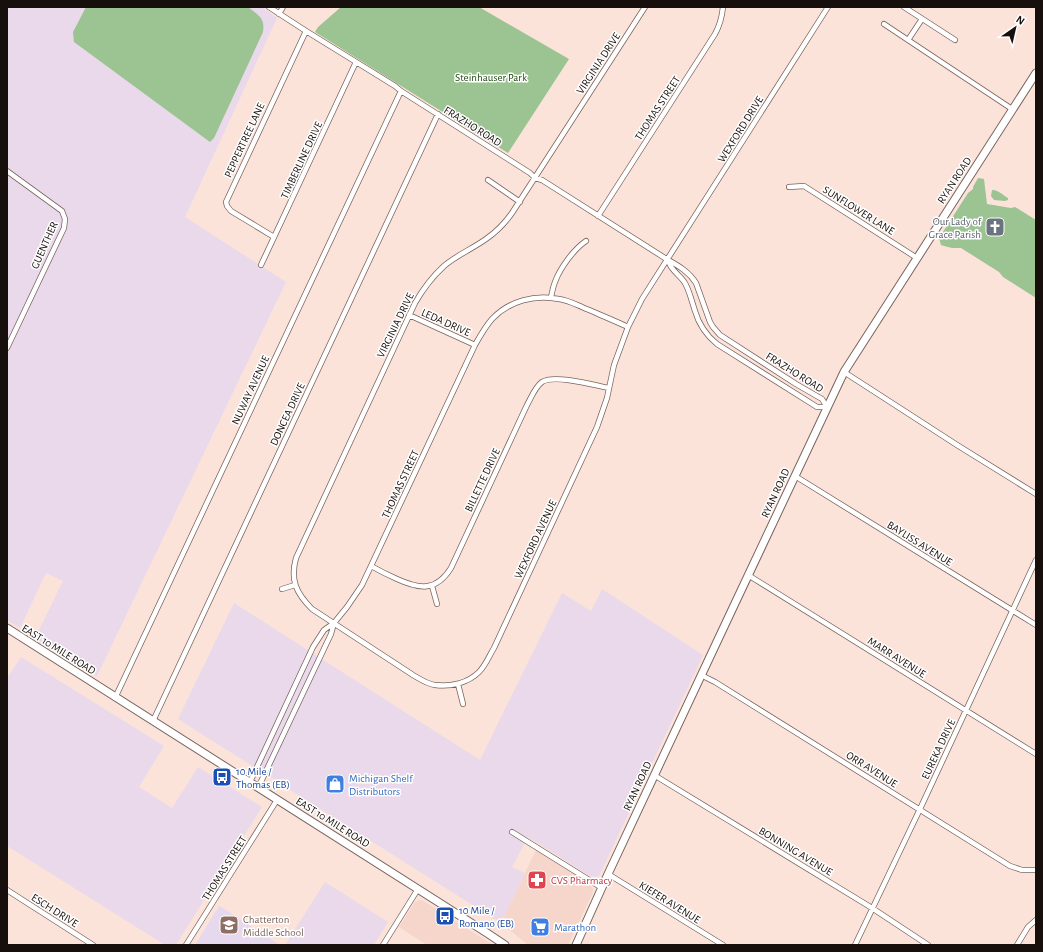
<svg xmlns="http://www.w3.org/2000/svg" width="1043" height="952" viewBox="0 0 1043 952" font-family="'Alegreya Sans',sans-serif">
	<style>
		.built { fill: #f6d6ca }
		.industrial { fill: #e9d9eb }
		.education { fill: #e7d9ed }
		.green { fill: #9cc392 }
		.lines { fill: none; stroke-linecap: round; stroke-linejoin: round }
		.street-casing { stroke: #79645d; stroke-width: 6 }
		.secondary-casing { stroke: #79645d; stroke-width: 9 }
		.street { stroke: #fff; stroke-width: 4.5 }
		.secondary { stroke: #fff; stroke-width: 7 }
		.labels { text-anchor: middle; stroke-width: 3; stroke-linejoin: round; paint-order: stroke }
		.street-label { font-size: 11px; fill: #170f0c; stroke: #fff }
		.park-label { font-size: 11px; fill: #1f4911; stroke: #fff }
		.worship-label { font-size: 11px; fill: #5b616d; stroke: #fff; text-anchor: end }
		.transit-label { font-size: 11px; fill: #164399; stroke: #fff; text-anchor: start }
		.shop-label { font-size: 11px; fill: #366cbe; stroke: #fff; text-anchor: start }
		.health-label { font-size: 11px; fill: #be3a42; stroke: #fff; text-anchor: start }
		.education-label { font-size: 11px; fill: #785e54; stroke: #fff; text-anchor: start }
	</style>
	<rect width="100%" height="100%" fill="#fbe3da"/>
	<path class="built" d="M536,850L590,884L593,889V892L568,945H528L501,923Z
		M420,900H422L493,945H427L399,927L415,902Z"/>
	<path class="industrial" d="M7,7H262L277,18L185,217L286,282L97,676L35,638L63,581L46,573L20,628L7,620Z
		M602,589L703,655L600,874L599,876L596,877L590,876L528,837L512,867L525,873L501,923L178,719L234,603L480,760L562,593L591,611Z
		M21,657L164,746L139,787L172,808L198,767L262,807L176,945H165L7,846V678Z
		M325,882L388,922L374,945H285Z"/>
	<path class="education" d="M219,906H220L280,945H195Z"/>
	<path class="green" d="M86,7H248C259,16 265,17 263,32L214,138L210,142L74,42L73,32Z
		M341,7H479L569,59L508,153L315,32L318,27Z
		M978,178L984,179L987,204L1011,208L1015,207L1036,220V298L1003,277L999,272L961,248H952L944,246L941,245L939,238L968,193L973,189V187Z
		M992,190C997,189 1003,195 1008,198V200L1005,201L994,200L991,196Z"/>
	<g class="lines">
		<defs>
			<path id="street" d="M269,7L306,31L395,86L401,91L530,173L535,178L542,180L668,260C679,266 689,272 696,283L710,322L713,327L720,335L796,384L822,399L827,407
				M645,7L512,213C505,223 496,232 486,239C472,249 457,255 444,266C432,277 423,289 415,303L296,558C290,580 296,593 312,609L413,675C420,679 427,684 435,685C451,687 468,683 479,672C486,665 489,656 494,648L597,427L607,398L614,365L628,327L642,299L828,7
				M904,7L955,40
				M279,14L283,7
				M922,19L908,40L1012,109
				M884,24L908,40
				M7,171L62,211L65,219L64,228L7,348
				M488,180L520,202
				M789,187L804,186L917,258
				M598,216L715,34C720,25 722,17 723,7
				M274,237L231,211L227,206L226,202L306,31
				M668,260C669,263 670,266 672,268C676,274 683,278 686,285C690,293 692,302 695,311C699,325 706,335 717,344L817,407H827
				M261,265L356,62
				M551,298C552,292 553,287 555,282C560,268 574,249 586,241
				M409,315L475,345
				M844,372L957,445L1036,494
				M795,476L1036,625
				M371,566C380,571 388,575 397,579C419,589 436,592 451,568L527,405C531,398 535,387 542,382C554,374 594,385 609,388
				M748,575L1036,754
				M432,586L437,604
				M282,589L295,585
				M701,675L715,682L1010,866L1022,870H1036
				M458,684L463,704
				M115,698L401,91
				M153,721L438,114
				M654,775L872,908L928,945
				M250,782L313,647L324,630L334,623
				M258,788L331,634L334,623L347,607L362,585L475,345C480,336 485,327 492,319C509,301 535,294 559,299C567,300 575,304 582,307C598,314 613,320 628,327
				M512,832L602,888
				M608,874L723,945
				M7,890L93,945
				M186,945L277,800
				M383,945L418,889
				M855,945L920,809L1036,560
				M1017,945L1028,927L1036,920"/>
			<path id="secondary" d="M7,628L487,933L505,945
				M576,945L608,874L730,614L844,372L1036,73"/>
		</defs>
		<use href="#street" class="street-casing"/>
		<use href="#secondary" class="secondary-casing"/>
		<use href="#street" class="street"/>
		<use href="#secondary" class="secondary"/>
	</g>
	<defs>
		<symbol id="church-square" viewBox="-11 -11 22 22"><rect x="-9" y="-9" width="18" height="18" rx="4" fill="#6b7280" stroke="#fff"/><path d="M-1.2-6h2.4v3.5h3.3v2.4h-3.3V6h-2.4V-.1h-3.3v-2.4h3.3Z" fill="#fff"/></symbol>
		<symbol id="bus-square" viewBox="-11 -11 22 22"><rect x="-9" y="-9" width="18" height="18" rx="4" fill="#1a4fb4" stroke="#fff"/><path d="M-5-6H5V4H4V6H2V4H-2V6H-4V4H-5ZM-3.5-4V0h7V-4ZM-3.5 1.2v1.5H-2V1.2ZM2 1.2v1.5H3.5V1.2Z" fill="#fff"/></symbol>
		<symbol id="shop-square" viewBox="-11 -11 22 22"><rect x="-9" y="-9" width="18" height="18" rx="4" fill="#3f7fe0" stroke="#fff"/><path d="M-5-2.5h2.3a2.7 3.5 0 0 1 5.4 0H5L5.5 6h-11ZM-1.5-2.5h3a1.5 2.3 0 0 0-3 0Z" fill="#fff"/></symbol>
		<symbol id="pharmacy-square" viewBox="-11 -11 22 22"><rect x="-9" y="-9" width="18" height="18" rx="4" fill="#e0444e" stroke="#fff"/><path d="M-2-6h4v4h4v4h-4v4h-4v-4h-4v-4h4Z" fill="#fff"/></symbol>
		<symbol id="school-square" viewBox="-11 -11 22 22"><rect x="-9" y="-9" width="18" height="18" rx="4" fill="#8d6e63" stroke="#fff"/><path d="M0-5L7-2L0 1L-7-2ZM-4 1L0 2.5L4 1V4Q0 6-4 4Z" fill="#fff"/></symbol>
		<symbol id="supermarket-square" viewBox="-11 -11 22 22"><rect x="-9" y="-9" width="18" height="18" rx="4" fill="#3f7fe0" stroke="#fff"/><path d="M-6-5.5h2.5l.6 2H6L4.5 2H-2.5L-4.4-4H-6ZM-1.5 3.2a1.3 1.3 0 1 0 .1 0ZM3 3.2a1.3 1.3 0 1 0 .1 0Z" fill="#fff"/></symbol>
	</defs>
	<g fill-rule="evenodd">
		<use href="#church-square" x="984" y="216" width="22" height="22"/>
		<use href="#bus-square" x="211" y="766" width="22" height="22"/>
		<use href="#shop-square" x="324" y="773" width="22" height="22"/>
		<use href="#pharmacy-square" x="526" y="869" width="22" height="22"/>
		<use href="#bus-square" x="434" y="905" width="22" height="22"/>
		<use href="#school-square" x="218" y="914" width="22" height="22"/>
		<use href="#supermarket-square" x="529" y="916" width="22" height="22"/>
	</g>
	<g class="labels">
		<g class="street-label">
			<text transform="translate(598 63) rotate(-57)" y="4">VIRGINIA DRIVE</text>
			<text transform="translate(657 108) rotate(-57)" y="4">THOMAS STREET</text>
			<text transform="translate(473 126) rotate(32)" y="4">FRAZHO ROAD</text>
			<text transform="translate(740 129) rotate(-58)" y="4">WEXFORD DRIVE</text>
			<text transform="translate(244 140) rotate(-65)" y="4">PEPPERTREE LANE</text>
			<text transform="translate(301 160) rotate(-65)" y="4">TIMBERLINE DRIVE</text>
			<text transform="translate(954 180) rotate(-57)" y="4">RYAN ROAD</text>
			<text transform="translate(859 210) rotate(32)" y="4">SUNFLOWER LANE</text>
			<text transform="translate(44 245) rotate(-66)" y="4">GUENTHER</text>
			<text transform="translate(446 322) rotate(24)" y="4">LEDA DRIVE</text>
			<text transform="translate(395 325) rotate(-64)" y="4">VIRGINIA DRIVE</text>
			<text transform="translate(795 372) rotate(32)" y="4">FRAZHO ROAD</text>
			<text transform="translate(250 390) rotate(-65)" y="4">NUWAY AVENUE</text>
			<text transform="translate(287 414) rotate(-65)" y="4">DONCEA DRIVE</text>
			<text transform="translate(482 480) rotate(-65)" y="4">BILLETTE DRIVE</text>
			<text transform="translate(400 484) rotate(-65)" y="4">THOMAS STREET</text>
			<text transform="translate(775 493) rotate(-65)" y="4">RYAN ROAD</text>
			<text transform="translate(535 539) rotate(-65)" y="4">WEXFORD AVENUE</text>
			<text transform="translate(920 543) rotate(32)" y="4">BAYLISS AVENUE</text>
			<text transform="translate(59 649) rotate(32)" y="4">EAST 10 MILE ROAD</text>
			<text transform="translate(897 657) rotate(32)" y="4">MARR AVENUE</text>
			<text transform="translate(938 749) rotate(-65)" y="4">EUREKA DRIVE</text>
			<text transform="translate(872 769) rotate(32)" y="4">ORR AVENUE</text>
			<text transform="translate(637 786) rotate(-65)" y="4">RYAN ROAD</text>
			<text transform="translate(333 822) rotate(32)" y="4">EAST 10 MILE ROAD</text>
			<text transform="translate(796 851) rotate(31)" y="4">BONNING AVENUE</text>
			<text transform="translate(224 868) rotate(-58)" y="4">THOMAS STREET</text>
			<text transform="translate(670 902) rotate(32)" y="4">KIEFER AVENUE</text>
			<text transform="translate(55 910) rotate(32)" y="4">ESCH DRIVE</text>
		</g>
		<g class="park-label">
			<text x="491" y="81">Steinhauser Park</text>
		</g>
		<g class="worship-label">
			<text x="981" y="225">Our Lady of<tspan x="981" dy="13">Grace Parish</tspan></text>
		</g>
		<g class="transit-label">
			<text x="236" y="775">10 Mile /<tspan x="236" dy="13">Thomas (EB)</tspan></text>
			<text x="459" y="914">10 Mile /<tspan x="459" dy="13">Romano (EB)</tspan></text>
		</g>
		<g class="shop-label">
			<text x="349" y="782">Michigan Shelf<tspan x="349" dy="13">Distributors</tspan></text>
			<text x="554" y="931">Marathon</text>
		</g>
		<g class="health-label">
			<text x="551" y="884">CVS Pharmacy</text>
		</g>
		<g class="education-label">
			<text x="243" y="923">Chatterton<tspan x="243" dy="13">Middle School</tspan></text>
		</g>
	</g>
	<rect width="1043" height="952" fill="none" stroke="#170f0c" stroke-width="16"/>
	<g transform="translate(1015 28) rotate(34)" stroke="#ffffff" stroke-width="3" paint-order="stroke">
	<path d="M0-3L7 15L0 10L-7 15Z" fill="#170f0c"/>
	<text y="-6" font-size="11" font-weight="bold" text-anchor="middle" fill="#170f0c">N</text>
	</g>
</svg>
